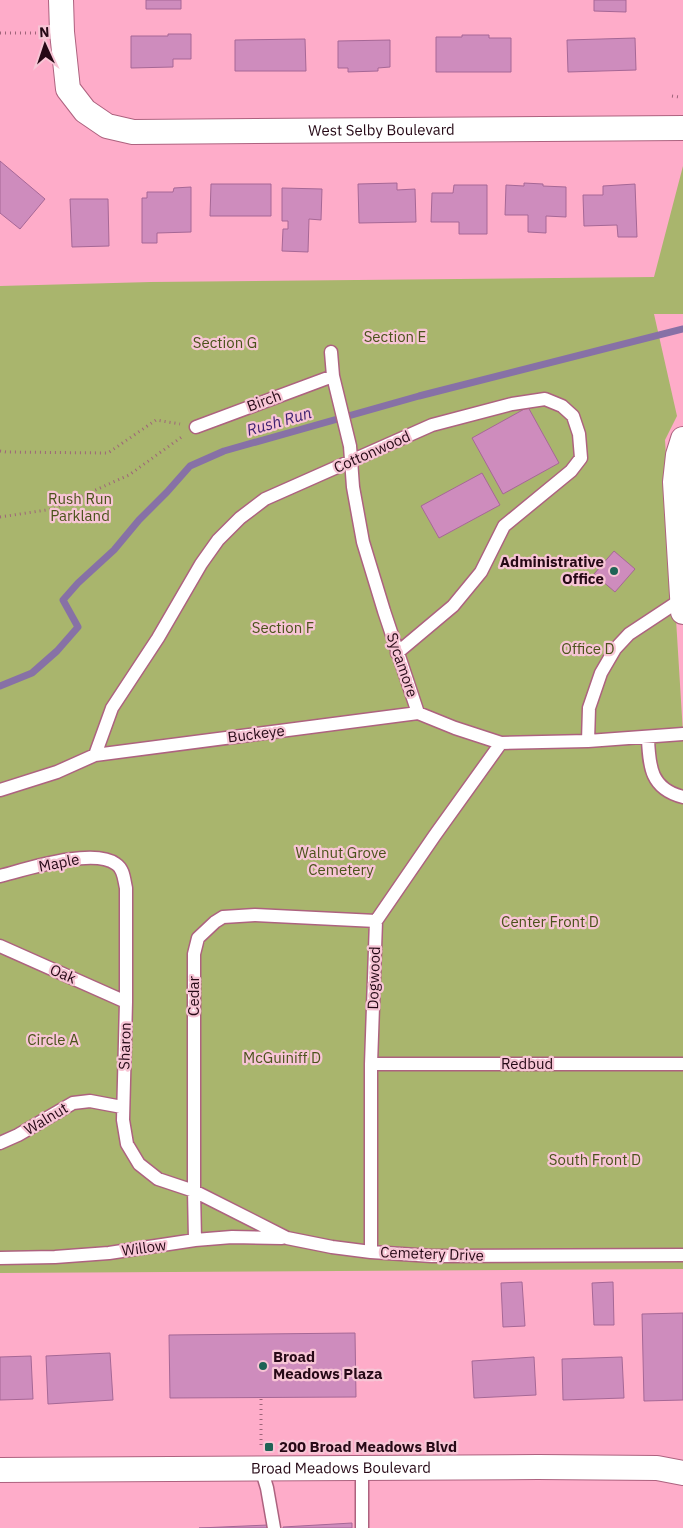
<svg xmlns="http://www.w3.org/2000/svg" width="683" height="1528" viewBox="0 0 683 1528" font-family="'IBM Plex Sans',sans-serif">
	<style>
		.green { fill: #a9b56d }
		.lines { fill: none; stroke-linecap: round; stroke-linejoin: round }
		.stream { stroke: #8771a6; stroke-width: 7 }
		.building { fill: #ce8cbd; stroke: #a66796 }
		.service-casing { stroke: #ad627f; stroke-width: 15 }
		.minor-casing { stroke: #ad627f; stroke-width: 26 }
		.path { stroke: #9e647a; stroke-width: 3; stroke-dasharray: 1 4; stroke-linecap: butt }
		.service { stroke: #fff; stroke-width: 12 }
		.minor { stroke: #fff; stroke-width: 24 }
		.poi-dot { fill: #1e6355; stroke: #f7c5d5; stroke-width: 2 }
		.labels { text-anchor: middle; stroke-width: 4.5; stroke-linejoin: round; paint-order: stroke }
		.street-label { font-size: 15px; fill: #260916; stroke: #f7c5d5 }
		.park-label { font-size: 15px; fill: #4b531b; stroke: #f7c5d5 }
		.poi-label { font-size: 15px; font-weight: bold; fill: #260916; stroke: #f7c5d5; text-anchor: start }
		.water-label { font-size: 16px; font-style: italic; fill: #3e1f70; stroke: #f7c5d5 }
	</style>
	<rect width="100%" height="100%" fill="#feacc9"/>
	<path class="green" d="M683,166V314H654L677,416L665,440L683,733V1269L0,1273V286L151,282L654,277Z"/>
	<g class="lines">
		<path class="stream" d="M0,686L32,673L57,651L78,627L63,600L78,583L114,550L139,520L167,492L190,466L224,451L419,396L683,329"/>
	</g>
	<path class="building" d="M146,0H181V9H146Z
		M594,0H626V12L594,11Z
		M168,34H191V59H173V67L131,68V36H168Z
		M462,35H489V38H511V72H436V37H462Z
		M635,38L636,70L568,72L567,40Z
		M305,39L306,71H235V40Z
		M390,40V67L378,68V71L348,72V68H338V41Z
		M0,161L45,199L20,229L0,213Z
		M397,183V190L415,189L416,222L359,223L358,184Z
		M524,183L543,184V186L566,187V217L546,216V233L528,232V215H505L506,185L524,186Z
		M211,184H271V216H210Z
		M635,184L637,237H618L617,225L584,226L583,195H603V186Z
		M454,185H487V234H459V222H431L432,193H453Z
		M191,187V232L157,233V243H142V198H147V192H173L174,188Z
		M282,188L322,189L321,220L309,219L308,252L282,251L283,229H288V221H282Z
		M70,199H108L109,246L72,247Z
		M528,407L559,463L503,494L472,438Z
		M482,473L500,505L439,538L421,506Z
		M614,551L635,569L615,592L594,574Z
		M522,1282L525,1326L503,1327L501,1283Z
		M613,1282L614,1325H594L592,1283Z
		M683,1313V1400L644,1401L642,1314Z
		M355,1333L356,1397L170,1398L169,1335Z
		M110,1353L113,1400L48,1404L46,1356Z
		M31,1356L33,1399L0,1400V1357Z
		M534,1357L536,1395L474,1398L472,1361Z
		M622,1357L624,1398L563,1400L562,1359Z
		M352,1523V1528H283V1527Z
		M268,1525L269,1528H199Z"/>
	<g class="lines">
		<defs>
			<path id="service" d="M331,352L333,376L350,446L353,487L363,542L384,611L418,713L455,728L501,743L588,741L683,734
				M196,427L333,376
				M648,738C649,767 651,789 683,797
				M588,741L589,708L601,673L615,649L629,634L682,599
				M95,755L418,713
				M0,790L57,772L95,755L112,708L158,638L201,564L218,540L240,518L265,499L432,425L512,404L545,399L562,406L573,416L579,434L581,458L571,471L504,526L481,572L453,606L397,653
				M0,876C27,869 94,847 116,864C124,869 124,880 126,888V1002L123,1120L127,1144L139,1164L158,1179L194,1191L287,1238L332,1247L371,1252L432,1256L683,1255
				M0,946L126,1002
				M371,1064H683
				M0,1143L18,1135L73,1103L90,1101L122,1107
				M195,1240L194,1191V954L198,938L215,922L223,917L255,915L376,921
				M371,1252V1064L376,921L435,835L501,743
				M0,1258L55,1257L109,1253L195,1240L232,1237L282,1238
				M261,1468L267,1488L274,1528
				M362,1468V1528"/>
			<g id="minor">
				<path id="s1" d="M61,0L62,32L68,89L85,111L107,126L133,132L683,128"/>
				<path d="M683,439L678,455L675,482L683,612"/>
				<path id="s2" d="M0,1470L538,1467L657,1468L683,1473"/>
			</g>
		</defs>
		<use href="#service" class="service-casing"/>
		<use href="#minor" class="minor-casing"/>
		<path class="path" d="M0,33H39
			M672,96L679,97
			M0,451L6,452L108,453L156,420L180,424
			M0,517L53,509L129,475L183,436
			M261,1445V1397"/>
		<use href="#service" class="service"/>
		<use href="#minor" class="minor"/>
	</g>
	<g class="poi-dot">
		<circle cx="614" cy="571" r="5"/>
		<circle cx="263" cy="1366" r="5"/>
		<rect x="264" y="1442" width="10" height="10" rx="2.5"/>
	</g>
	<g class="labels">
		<g class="street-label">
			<text dy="5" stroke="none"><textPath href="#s1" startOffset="419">West Selby Boulevard</textPath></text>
			<text transform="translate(264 401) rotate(-20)" y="5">Birch</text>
			<text transform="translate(372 452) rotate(-24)" y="5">Cottonwood</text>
			<text transform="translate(402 665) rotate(71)" y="5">Sycamore</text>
			<text transform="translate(256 734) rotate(-7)" y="5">Buckeye</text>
			<text transform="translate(59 863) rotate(-11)" y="5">Maple</text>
			<text transform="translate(63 974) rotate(23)" y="5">Oak</text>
			<text transform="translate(374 978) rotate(-88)" y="5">Dogwood</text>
			<text transform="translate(194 996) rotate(-90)" y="5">Cedar</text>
			<text transform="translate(125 1046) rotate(-88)" y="5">Sharon</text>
			<text x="527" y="1069">Redbud</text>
			<text transform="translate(46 1119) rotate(-31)" y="5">Walnut</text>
			<text transform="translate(144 1248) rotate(-8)" y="5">Willow</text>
			<text transform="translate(432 1254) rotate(2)" y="5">Cemetery Drive</text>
			<text dy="5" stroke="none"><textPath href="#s2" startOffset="341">Broad Meadows Boulevard</textPath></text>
		</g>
		<g class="park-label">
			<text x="395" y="342">Section E</text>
			<text x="225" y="348">Section G</text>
			<text x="80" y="504">Rush Run<tspan x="80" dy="17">Parkland</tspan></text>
			<text x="283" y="633">Section F</text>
			<text x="588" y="654">Office D</text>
			<text x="341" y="858">Walnut Grove<tspan x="341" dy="17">Cemetery</tspan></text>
			<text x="550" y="927">Center Front D</text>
			<text x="53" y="1045">Circle A</text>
			<text x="282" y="1063">McGuiniff D</text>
			<text x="595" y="1165">South Front D</text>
		</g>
		<g class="poi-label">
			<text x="604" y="567" text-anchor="end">Administrative<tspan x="604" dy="17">Office</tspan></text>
			<text x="273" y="1362">Broad<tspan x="273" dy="17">Meadows Plaza</tspan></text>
			<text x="279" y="1452">200 Broad Meadows Blvd</text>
		</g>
		<g class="water-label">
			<text transform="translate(279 421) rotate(-16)" y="6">Rush Run</text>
		</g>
	</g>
	<g transform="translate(45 45) rotate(357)" stroke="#f7c5d5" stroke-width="4" paint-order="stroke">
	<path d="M0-4L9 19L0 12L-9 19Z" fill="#260916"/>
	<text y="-8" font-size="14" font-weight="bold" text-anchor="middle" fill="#260916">N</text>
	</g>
</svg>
